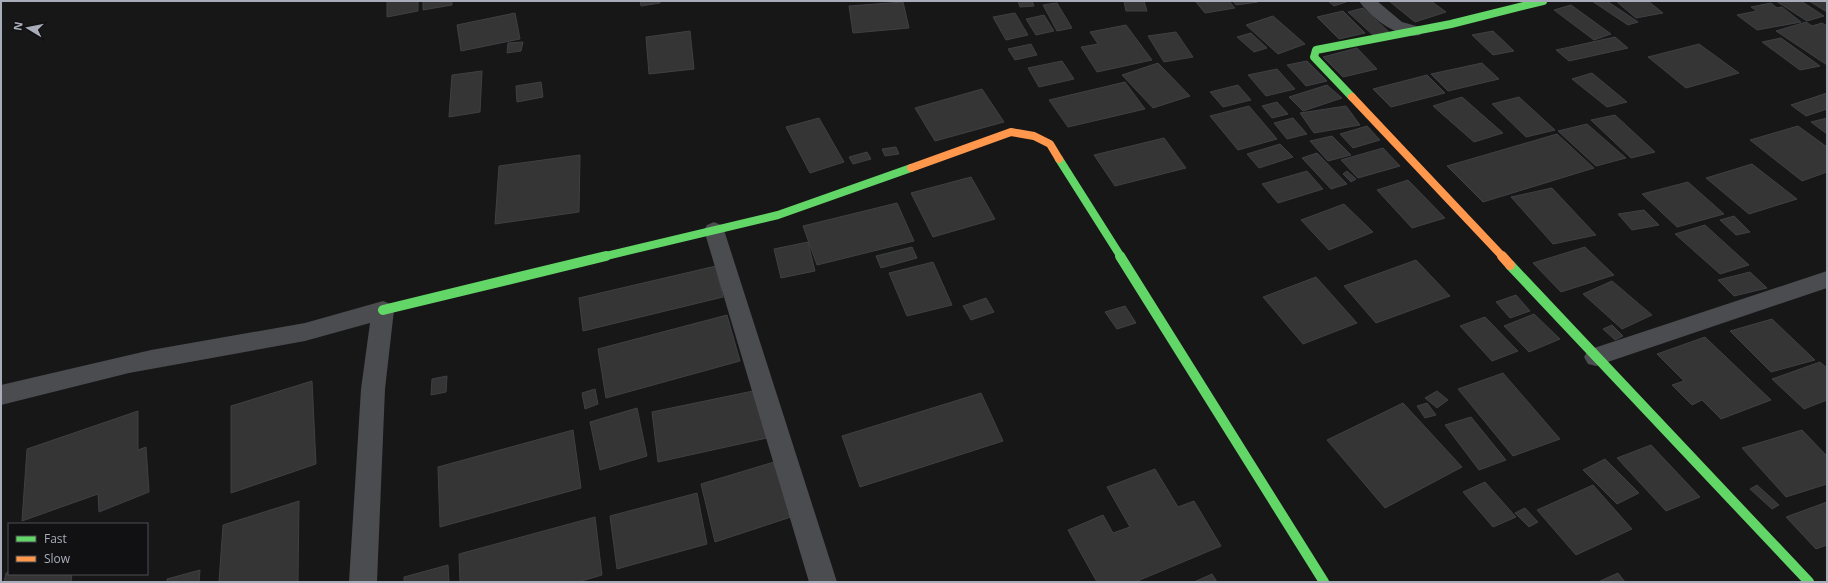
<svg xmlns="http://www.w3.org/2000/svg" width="1828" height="583" viewBox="0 0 1828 583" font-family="'Open Sans',sans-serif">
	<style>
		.building { fill: #353536; stroke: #3f4043 }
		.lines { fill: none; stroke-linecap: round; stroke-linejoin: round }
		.street { fill: #4b4c50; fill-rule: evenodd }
		.fast-far1 { stroke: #63d668; stroke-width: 8 }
		.fast { stroke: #63d668; stroke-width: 10 }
		.slow-far1 { stroke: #ff974d; stroke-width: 8 }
		.slow { stroke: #ff974d; stroke-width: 10 }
	</style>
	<rect width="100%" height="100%" fill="#171717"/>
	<path class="building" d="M387,1H418V11L387,17Z
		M423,1H452V5L423,10Z
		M640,1H660V3L641,6Z
		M1018,1H1032L1034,6L1020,7Z
		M1124,1H1144L1147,11H1126Z
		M1195,1H1229L1235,8L1205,13Z
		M1233,1H1257L1258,2L1236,5Z
		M1328,1H1349L1334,6Z
		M1389,1H1431L1446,12L1415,22Z
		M1592,1H1607L1638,22L1628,25Z
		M1616,1H1648L1663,13L1636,18Z
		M1776,1H1801L1824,16L1807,21Z
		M1809,1H1827V12Z
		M903,2L909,28L853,33L849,6Z
		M1057,3L1072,28L1057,31L1043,5Z
		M1771,3L1777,8L1782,7L1801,22L1757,30L1737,15L1757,11L1751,7Z
		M1571,5L1611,34L1594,40L1554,10Z
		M1363,8L1389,32L1373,35L1348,12Z
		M1343,11L1365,33L1339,39L1317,17Z
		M515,13L520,39L461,51L457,25Z
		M1015,13L1028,35L1006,40L993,17Z
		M1044,15L1054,31L1036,35L1026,19Z
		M1273,16L1305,44L1278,54L1246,25Z
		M1806,22L1812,26L1822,23L1827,26V65L1776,31Z
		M1126,25L1152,60L1097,72L1081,47L1098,44L1090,32Z
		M690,31L694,69L649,74L646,37Z
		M1493,31L1514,51L1493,55L1472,35Z
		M1176,32L1193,57L1164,62L1148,36Z
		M1251,33L1267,48L1254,52L1237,37Z
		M1615,37L1628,48L1569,61L1556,50Z
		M1781,38L1820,66L1800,70L1762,42Z
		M523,42L521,51L507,53L508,43Z
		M1031,44L1037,55L1015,60L1008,49Z
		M1699,44L1739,73L1686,88L1648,57Z
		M1357,48L1377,69L1343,77L1323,57Z
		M1062,61L1074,79L1039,87L1028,68Z
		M1307,61L1327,81L1306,86L1287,65Z
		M1158,63L1190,96L1153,108L1122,75Z
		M1482,63L1499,79L1448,91L1431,74Z
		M1277,69L1295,89L1266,96L1248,75Z
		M482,71L480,112L449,117L452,75Z
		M1592,73L1627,102L1607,107L1572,79Z
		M1427,75L1445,93L1391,107L1373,89Z
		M541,82L543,97L517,102L516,86Z
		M1125,82L1145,109L1068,127L1049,100Z
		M1238,85L1251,100L1223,107L1210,92Z
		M1327,85L1342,98L1303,111L1289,97Z
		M982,89L1004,122L935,141L915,108Z
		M1827,93V109L1806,116L1791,105Z
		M1462,97L1503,133L1474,142L1433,106Z
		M1519,97L1555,130L1526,137L1492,104Z
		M1277,102L1288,114L1272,118L1262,106Z
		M1249,106L1277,139L1238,150L1210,116Z
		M1346,106L1360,125L1314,133L1300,113Z
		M1615,115L1655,152L1631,158L1591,120Z
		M819,118L844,162L810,173L786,127Z
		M1293,118L1307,134L1287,139L1274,123Z
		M1827,118V134L1811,122Z
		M1587,124L1626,158L1596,166L1558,131Z
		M1367,126L1380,140L1353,148L1340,134Z
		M1798,126L1827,147V172L1802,181L1750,140Z
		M1557,134L1594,168L1483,202L1447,166Z
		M1332,136L1351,155L1328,161L1310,141Z
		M1164,138L1186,168L1115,186L1094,155Z
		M1280,144L1293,157L1259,168L1247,154Z
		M896,147L899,154L885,156L882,149Z
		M1383,148L1400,166L1358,178L1341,160Z
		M867,152L871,159L853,164L849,157Z
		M1317,153L1347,184L1331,189L1302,158Z
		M580,155L579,212L495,224L499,166Z
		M1752,164L1797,199L1749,214L1706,178Z
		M1307,171L1323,189L1278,203L1262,184Z
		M1347,171L1356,179L1351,182L1343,174Z
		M971,177L995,219L933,237L911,193Z
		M1408,180L1445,218L1412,228L1377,190Z
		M1688,182L1724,214L1677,227L1642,194Z
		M1552,188L1596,235L1553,244L1511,197Z
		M897,203L914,241L817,265L803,226Z
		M1344,204L1373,232L1329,250L1301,220Z
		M1644,210L1659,225L1632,230L1618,214Z
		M1734,216L1750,232L1736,235L1720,220Z
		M1705,225L1749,265L1720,274L1675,234Z
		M808,242L815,271L781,278L774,249Z
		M912,247L917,258L881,268L876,256Z
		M1585,247L1614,275L1561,292L1533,263Z
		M1416,260L1450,296L1376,323L1344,286Z
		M933,262L952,305L907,316L889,273Z
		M716,266L723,297L583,331L579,298Z
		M1750,272L1767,288L1734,296L1718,280Z
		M1316,277L1357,323L1303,344L1263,297Z
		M1612,281L1652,315L1622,329L1583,294Z
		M1516,295L1530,311L1510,318L1496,302Z
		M986,298L994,312L971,320L963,306Z
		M1125,306L1136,323L1117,329L1105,312Z
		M1534,314L1560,339L1529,352L1504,326Z
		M727,315L740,361L606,398L598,349Z
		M1485,317L1518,351L1492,361L1460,326Z
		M1772,319L1815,360L1771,372L1730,331Z
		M1612,325L1623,336L1615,340L1603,329Z
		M1705,337L1771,400L1721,419L1702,400L1692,405L1672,385L1684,381L1657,354Z
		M1820,362L1827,368V400L1804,409L1772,379Z
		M1503,373L1560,439L1513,456L1458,389Z
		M447,376L446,392L431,395L432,379Z
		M312,381L316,464L231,493V406Z
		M595,389L598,404L585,409L582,393Z
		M758,390L767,438L658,462L652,412Z
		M1437,391L1448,400L1437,408L1425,398Z
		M981,393L1003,441L860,487L842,436Z
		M1403,403L1462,467L1385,508L1327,440Z
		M1427,403L1436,415L1425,418L1417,406Z
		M637,408L647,456L600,470L590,422Z
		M138,411V450L146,447L149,492L99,512L98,494L22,521L27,449Z
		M1471,417L1506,460L1479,470L1445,425Z
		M573,430L581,488L440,527L438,467Z
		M1802,430L1827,456V484L1786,497L1742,448Z
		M1651,445L1700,497L1666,511L1617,458Z
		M1605,459L1639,493L1617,504L1583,470Z
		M774,462L791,517L715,542L701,484Z
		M1155,469L1178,507L1194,501L1221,546L1135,582H1097L1068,530L1103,515L1113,533L1130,527L1107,487Z
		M1485,482L1516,517L1493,527L1463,492Z
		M1593,485L1632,529L1576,555L1537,510Z
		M1757,485L1779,505L1772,509L1750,489Z
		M697,493L707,544L617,569L610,516Z
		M299,501L298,582H219L223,525Z
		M1827,502V545L1816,549L1786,517Z
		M1525,508L1538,522L1529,527L1515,513Z
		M595,517L602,575L578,582H460L459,554Z
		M448,565L449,582H404V577Z
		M200,570L199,582H167V579Z
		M9,572V574H72L71,582H4L6,573Z
		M1618,573L1625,582H1598Z
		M1212,574L1217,582H1194Z"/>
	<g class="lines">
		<path class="street" d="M1359,1H1377L1402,22L1420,27L1423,31L1420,35C1399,40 1370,17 1359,1Z
			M714,222L721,225L724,230L837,582H809L704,230L707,225Z
			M1827,271V288L1596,366L1588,364L1584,357L1588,350Z
			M383,301L391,304L394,310L385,389L377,582H349L361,389L370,323L305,341L129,373L1,405V385L151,350L305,323Z"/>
		<path class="fast-far1" d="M1352,97L1314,57L1316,50L1451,24L1543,1
			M1059,159L1121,257
			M602,257L778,215L911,168"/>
		<path class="fast" d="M1120,256L1324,582
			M1510,265L1809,582
			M383,310L606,256"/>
		<path class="slow-far1" d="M1352,97L1503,257
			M911,168L1011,132L1034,136L1050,144L1059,159"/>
		<path class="slow" d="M1502,256L1510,265"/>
	</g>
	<rect width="1828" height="583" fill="none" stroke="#a8adb9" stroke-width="4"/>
	<rect x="8" y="523" width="140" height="52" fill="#111113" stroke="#4d4f55"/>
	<rect x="16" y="536" width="20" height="6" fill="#63d668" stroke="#4d4f55"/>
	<text x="44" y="543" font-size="12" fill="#a8adb9">Fast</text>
	<rect x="16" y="556" width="20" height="6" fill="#ff974d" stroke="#4d4f55"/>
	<text x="44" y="563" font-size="12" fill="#a8adb9">Slow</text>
	<g transform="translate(28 28) rotate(280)" stroke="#111113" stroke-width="3" paint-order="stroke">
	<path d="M0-3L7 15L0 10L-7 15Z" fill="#a8adb9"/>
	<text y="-6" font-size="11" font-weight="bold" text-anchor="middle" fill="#a8adb9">N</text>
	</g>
</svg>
